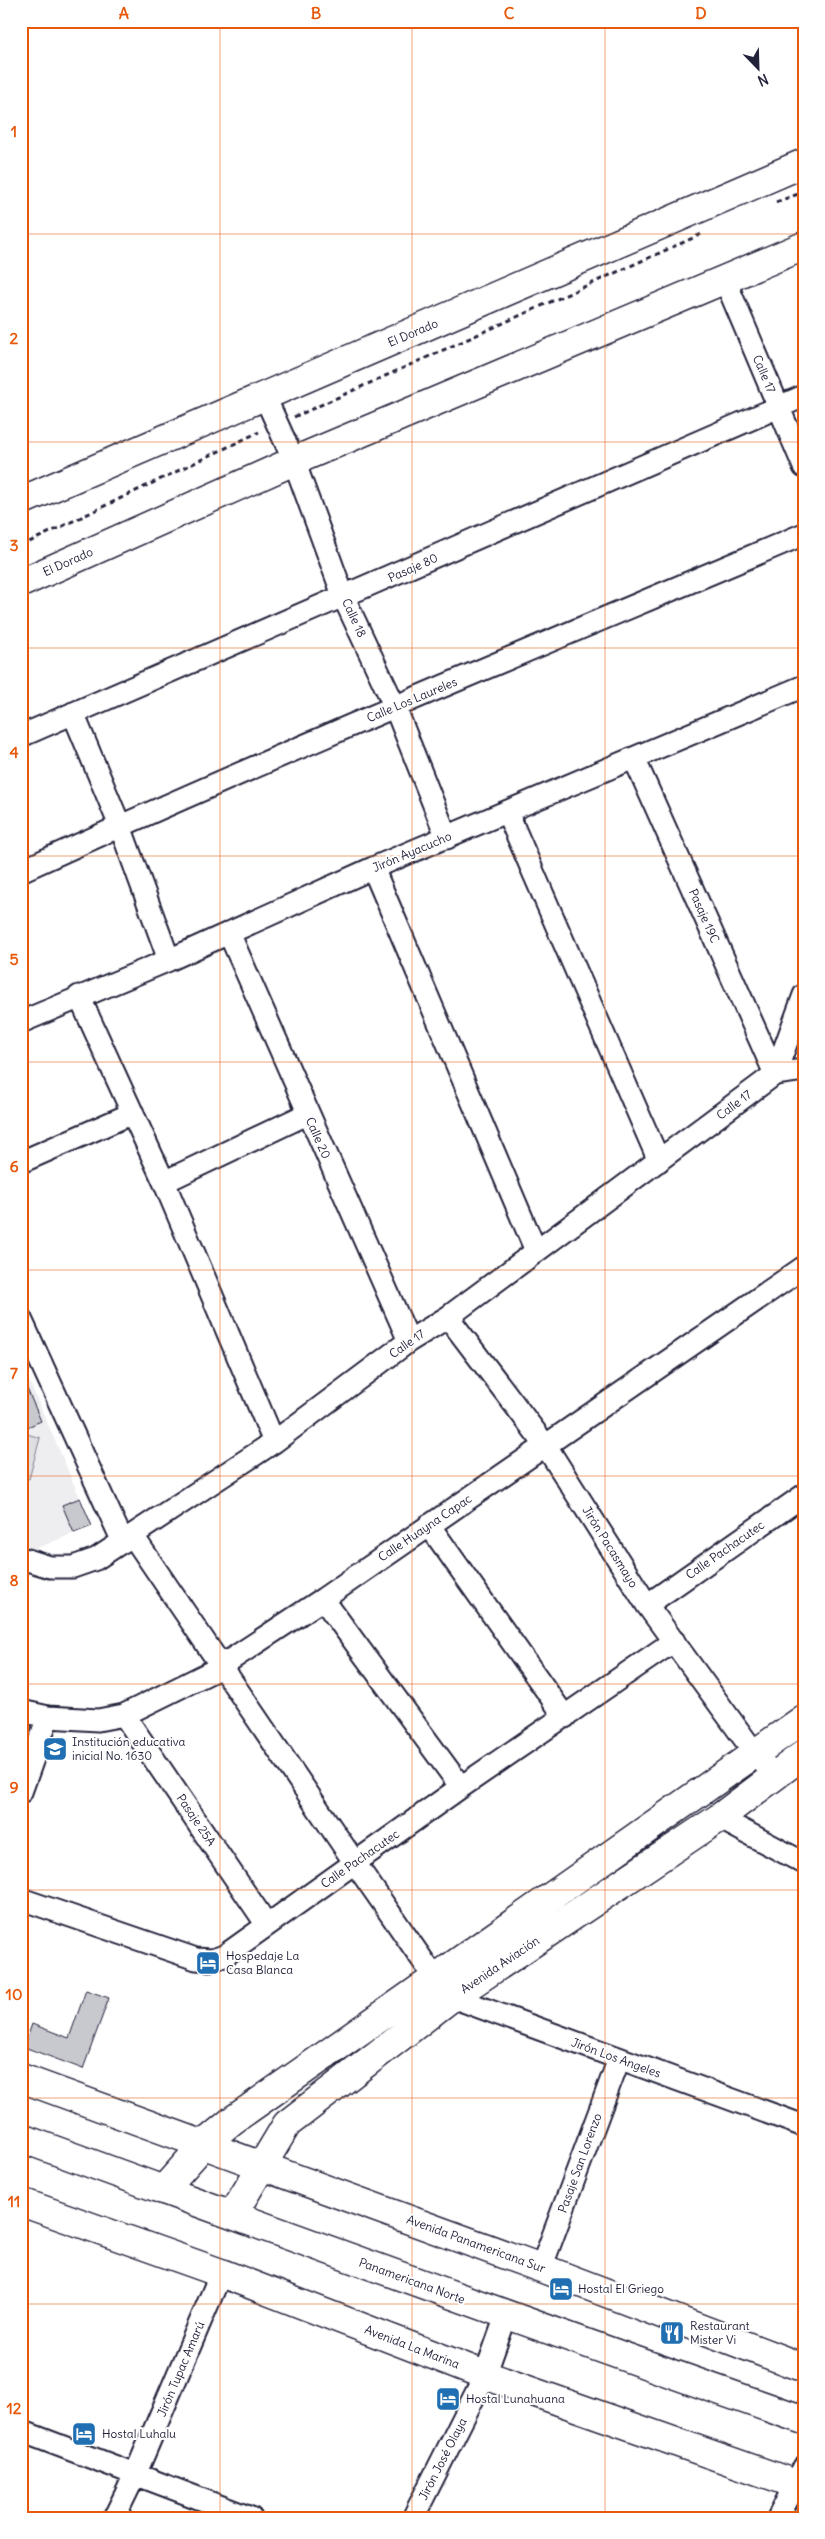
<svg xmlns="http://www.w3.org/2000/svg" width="825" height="2539" viewBox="0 0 825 2539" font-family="Delius,sans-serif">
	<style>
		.built { fill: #eeeef1 }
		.green { fill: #dfdfe2; stroke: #80808e }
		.building { fill: #c8c8cf; stroke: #22223b }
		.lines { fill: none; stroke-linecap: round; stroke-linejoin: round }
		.minor-casing { stroke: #22223b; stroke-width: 25 }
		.tertiary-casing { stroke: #22223b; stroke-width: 31 }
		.secondary-casing { stroke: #22223b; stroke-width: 31 }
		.trunk-casing { stroke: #22223b; stroke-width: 31 }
		.path { stroke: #22223b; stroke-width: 3; stroke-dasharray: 5 4; stroke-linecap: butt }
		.minor { stroke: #fff; stroke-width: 21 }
		.tertiary { stroke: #fff; stroke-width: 28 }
		.secondary { stroke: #fff; stroke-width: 28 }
		.trunk { stroke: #fff; stroke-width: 28 }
		.grid { fill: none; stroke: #e8590c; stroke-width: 1; stroke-opacity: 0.55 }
		.labels { text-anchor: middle; stroke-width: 4; stroke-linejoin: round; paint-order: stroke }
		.street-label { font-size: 12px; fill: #22223b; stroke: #fff }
		.poi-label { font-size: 12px; fill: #22223b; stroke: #fff; text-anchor: start }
		.neatline { fill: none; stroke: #e8590c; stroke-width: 2 }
		.grid-label { font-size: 16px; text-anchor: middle; font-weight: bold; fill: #e8590c }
	</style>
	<rect width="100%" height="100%" fill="#fff"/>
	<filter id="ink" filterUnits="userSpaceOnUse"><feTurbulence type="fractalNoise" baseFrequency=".02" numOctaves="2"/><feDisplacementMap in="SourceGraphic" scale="10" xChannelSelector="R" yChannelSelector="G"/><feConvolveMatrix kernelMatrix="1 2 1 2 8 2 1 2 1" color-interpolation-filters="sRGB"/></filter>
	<g filter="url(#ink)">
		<path class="built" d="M21,1362L92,1526L32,1550L21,1546Z"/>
		<path class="green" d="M21,1432L40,1438L29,1479L21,1476Z"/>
		<path class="building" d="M21,1375L41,1421L21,1430Z
			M80,1498L92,1526L74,1533L62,1505Z
			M86,1990L109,1998L83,2069L24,2047L32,2024L69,2038Z"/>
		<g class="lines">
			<defs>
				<path id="minor" d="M725,280L804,467
					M265,397L294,461L344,598L395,707L447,838
					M73,713L120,826L169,960
					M21,736L804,396
					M634,758L775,1074
					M507,812L659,1161
					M373,868L536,1251
					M21,871C279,753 542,645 804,534
					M229,933L409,1341
					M79,996L164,1182L274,1442
					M21,1022L169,960L373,868L804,686
					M775,1074L804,995
					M775,1074L804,1070
					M21,1162L133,1113
					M164,1182L307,1114
					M448,1317L546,1446L647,1605L754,1752L774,1775
					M21,1319L123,1542
					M429,1525L565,1717
					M133,1536L355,1863L435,1978L452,1997L804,2126
					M21,1558L50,1567H73L96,1559L274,1442L409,1341L448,1317L775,1074
					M323,1599L461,1787
					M647,1605L804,1495
					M21,1711L48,1717L98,1720L124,1715L215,1670L323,1599L804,1267
					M124,1715L267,1925
					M21,1792L48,1717
					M719,1818L804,1863
					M21,1899L196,1959L212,1960L224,1956L461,1787L674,1641
					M541,2268L619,2059
					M21,2431L251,2518
					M114,2518L135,2475L221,2273
					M413,2518L485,2375L506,2316
					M778,2518L804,2467"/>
				<path id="tertiary" d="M163,2190L204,2144L233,2120L804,1719
					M233,2214L287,2124L452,1997L719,1818L804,1754"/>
				<path id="secondary" d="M21,501L804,163
					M21,583L294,461L804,246
					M21,2078L541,2268L804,2368
					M21,2202L221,2273L485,2375L804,2487"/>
				<path id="trunk" d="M21,2138C282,2233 542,2329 804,2420"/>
			</defs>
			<use href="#minor" class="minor-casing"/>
			<use href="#tertiary" class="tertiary-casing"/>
			<use href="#secondary" class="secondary-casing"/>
			<use href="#trunk" class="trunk-casing"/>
			<path class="path" d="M776,202L804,192
				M294,417L704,233
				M21,546L259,432"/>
			<use href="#minor" class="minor"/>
			<use href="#tertiary" class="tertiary"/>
			<use href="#secondary" class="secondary"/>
			<use href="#trunk" class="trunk"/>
		</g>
	</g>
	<path class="grid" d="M220,21V2518M412,21V2518M605,21V2518M21,234H804M21,442H804M21,648H804M21,856H804M21,1062H804M21,1270H804M21,1476H804M21,1684H804M21,1890H804M21,2098H804M21,2304H804"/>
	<defs>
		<symbol id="school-square" viewBox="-11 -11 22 22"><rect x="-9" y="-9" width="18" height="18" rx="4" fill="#1f6fb2" stroke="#fff"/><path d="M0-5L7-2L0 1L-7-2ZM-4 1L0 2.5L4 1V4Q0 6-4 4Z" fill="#fff"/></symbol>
		<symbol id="hotel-square" viewBox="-11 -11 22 22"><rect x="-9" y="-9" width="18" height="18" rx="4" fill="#1f6fb2" stroke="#fff"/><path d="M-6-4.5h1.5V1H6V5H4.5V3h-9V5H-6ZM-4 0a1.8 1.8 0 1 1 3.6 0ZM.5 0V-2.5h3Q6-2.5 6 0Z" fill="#fff"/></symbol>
		<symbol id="restaurant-square" viewBox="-11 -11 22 22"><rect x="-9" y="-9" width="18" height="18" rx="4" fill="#1f6fb2" stroke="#fff"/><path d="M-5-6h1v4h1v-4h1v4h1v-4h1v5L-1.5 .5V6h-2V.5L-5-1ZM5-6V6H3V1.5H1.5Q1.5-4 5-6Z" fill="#fff"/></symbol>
	</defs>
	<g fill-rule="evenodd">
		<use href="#school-square" x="41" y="1735" width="28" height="28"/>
		<use href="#hotel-square" x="194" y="1949" width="28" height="28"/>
		<use href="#hotel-square" x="547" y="2275" width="28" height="28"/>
		<use href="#restaurant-square" x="658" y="2319" width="28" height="28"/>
		<use href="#hotel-square" x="434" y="2385" width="28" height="28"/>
		<use href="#hotel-square" x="70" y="2420" width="28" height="28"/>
	</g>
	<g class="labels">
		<g class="street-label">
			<text transform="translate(413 333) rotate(-23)" y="4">El Dorado</text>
			<text transform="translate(764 374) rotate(67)" y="4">Calle 17</text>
			<text transform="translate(68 562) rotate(-24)" y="4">El Dorado</text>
			<text transform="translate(413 568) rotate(-24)" y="4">Pasaje 80</text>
			<text transform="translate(354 618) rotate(65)" y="4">Calle 18</text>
			<text transform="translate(412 700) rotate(-23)" y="4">Calle Los Laureles</text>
			<text transform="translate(412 852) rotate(-23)" y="4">Jirón Ayacucho</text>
			<text transform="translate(704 916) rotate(66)" y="4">Pasaje 19C</text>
			<text transform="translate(734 1105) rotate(-37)" y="4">Calle 17</text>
			<text transform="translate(318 1138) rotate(66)" y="4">Calle 20</text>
			<text transform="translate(407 1344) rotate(-35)" y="4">Calle 17</text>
			<text transform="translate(425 1528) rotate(-34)" y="4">Calle Huayna Capac</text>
			<text transform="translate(610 1547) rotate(58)" y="4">Jirón Pacasmayo</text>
			<text transform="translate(725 1550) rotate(-35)" y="4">Calle Pachacutec</text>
			<text transform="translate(196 1820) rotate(56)" y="4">Pasaje 25A</text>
			<text transform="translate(360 1859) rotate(-35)" y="4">Calle Pachacutec</text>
			<text transform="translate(500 1965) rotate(-34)" y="4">Avenida Aviación</text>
			<text transform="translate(616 2058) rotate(20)" y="4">Jirón Los Angeles</text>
			<text transform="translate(580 2163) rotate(-70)" y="4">Pasaje San Lorenzo</text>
			<text transform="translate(476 2244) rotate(20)" y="4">Avenida Panamericana Sur</text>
			<text transform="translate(412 2281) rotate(20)" y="4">Panamericana Norte</text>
			<text transform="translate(412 2347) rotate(21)" y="4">Avenida La Marina</text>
			<text transform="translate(181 2369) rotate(-67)" y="4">Jirón Tupac Amarú</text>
			<text transform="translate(443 2459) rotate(-63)" y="4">Jirón José Olaya</text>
		</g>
		<g class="poi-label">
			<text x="72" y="1746">Institución educativa<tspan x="72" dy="14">inicial No. 1630</tspan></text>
			<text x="226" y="1960">Hospedaje La<tspan x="226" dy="14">Casa Blanca</tspan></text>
			<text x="578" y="2293">Hostal El Griego</text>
			<text x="690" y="2330">Restaurant<tspan x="690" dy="14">Mister Vi</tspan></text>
			<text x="466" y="2403">Hostal Lunahuana</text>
			<text x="102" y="2438">Hostal Luhalu</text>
		</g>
	</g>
	<rect width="825" height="2539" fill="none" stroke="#fff" stroke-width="55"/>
	<g transform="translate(758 68) rotate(157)" stroke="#ffffff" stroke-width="4" paint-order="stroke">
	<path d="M0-4L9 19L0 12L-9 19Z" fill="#22223b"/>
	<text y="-8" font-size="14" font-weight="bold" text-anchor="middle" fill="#22223b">N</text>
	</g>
	<rect x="28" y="28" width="770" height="2484" class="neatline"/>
	<g class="grid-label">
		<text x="124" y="19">A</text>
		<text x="316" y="19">B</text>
		<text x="509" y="19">C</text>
		<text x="701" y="19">D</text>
		<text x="14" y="137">1</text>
		<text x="14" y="344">2</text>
		<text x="14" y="551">3</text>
		<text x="14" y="758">4</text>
		<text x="14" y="965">5</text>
		<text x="14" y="1172">6</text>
		<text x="14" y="1379">7</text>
		<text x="14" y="1586">8</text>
		<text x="14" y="1793">9</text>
		<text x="14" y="2000">10</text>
		<text x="14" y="2207">11</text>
		<text x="14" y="2414">12</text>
	</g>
</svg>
